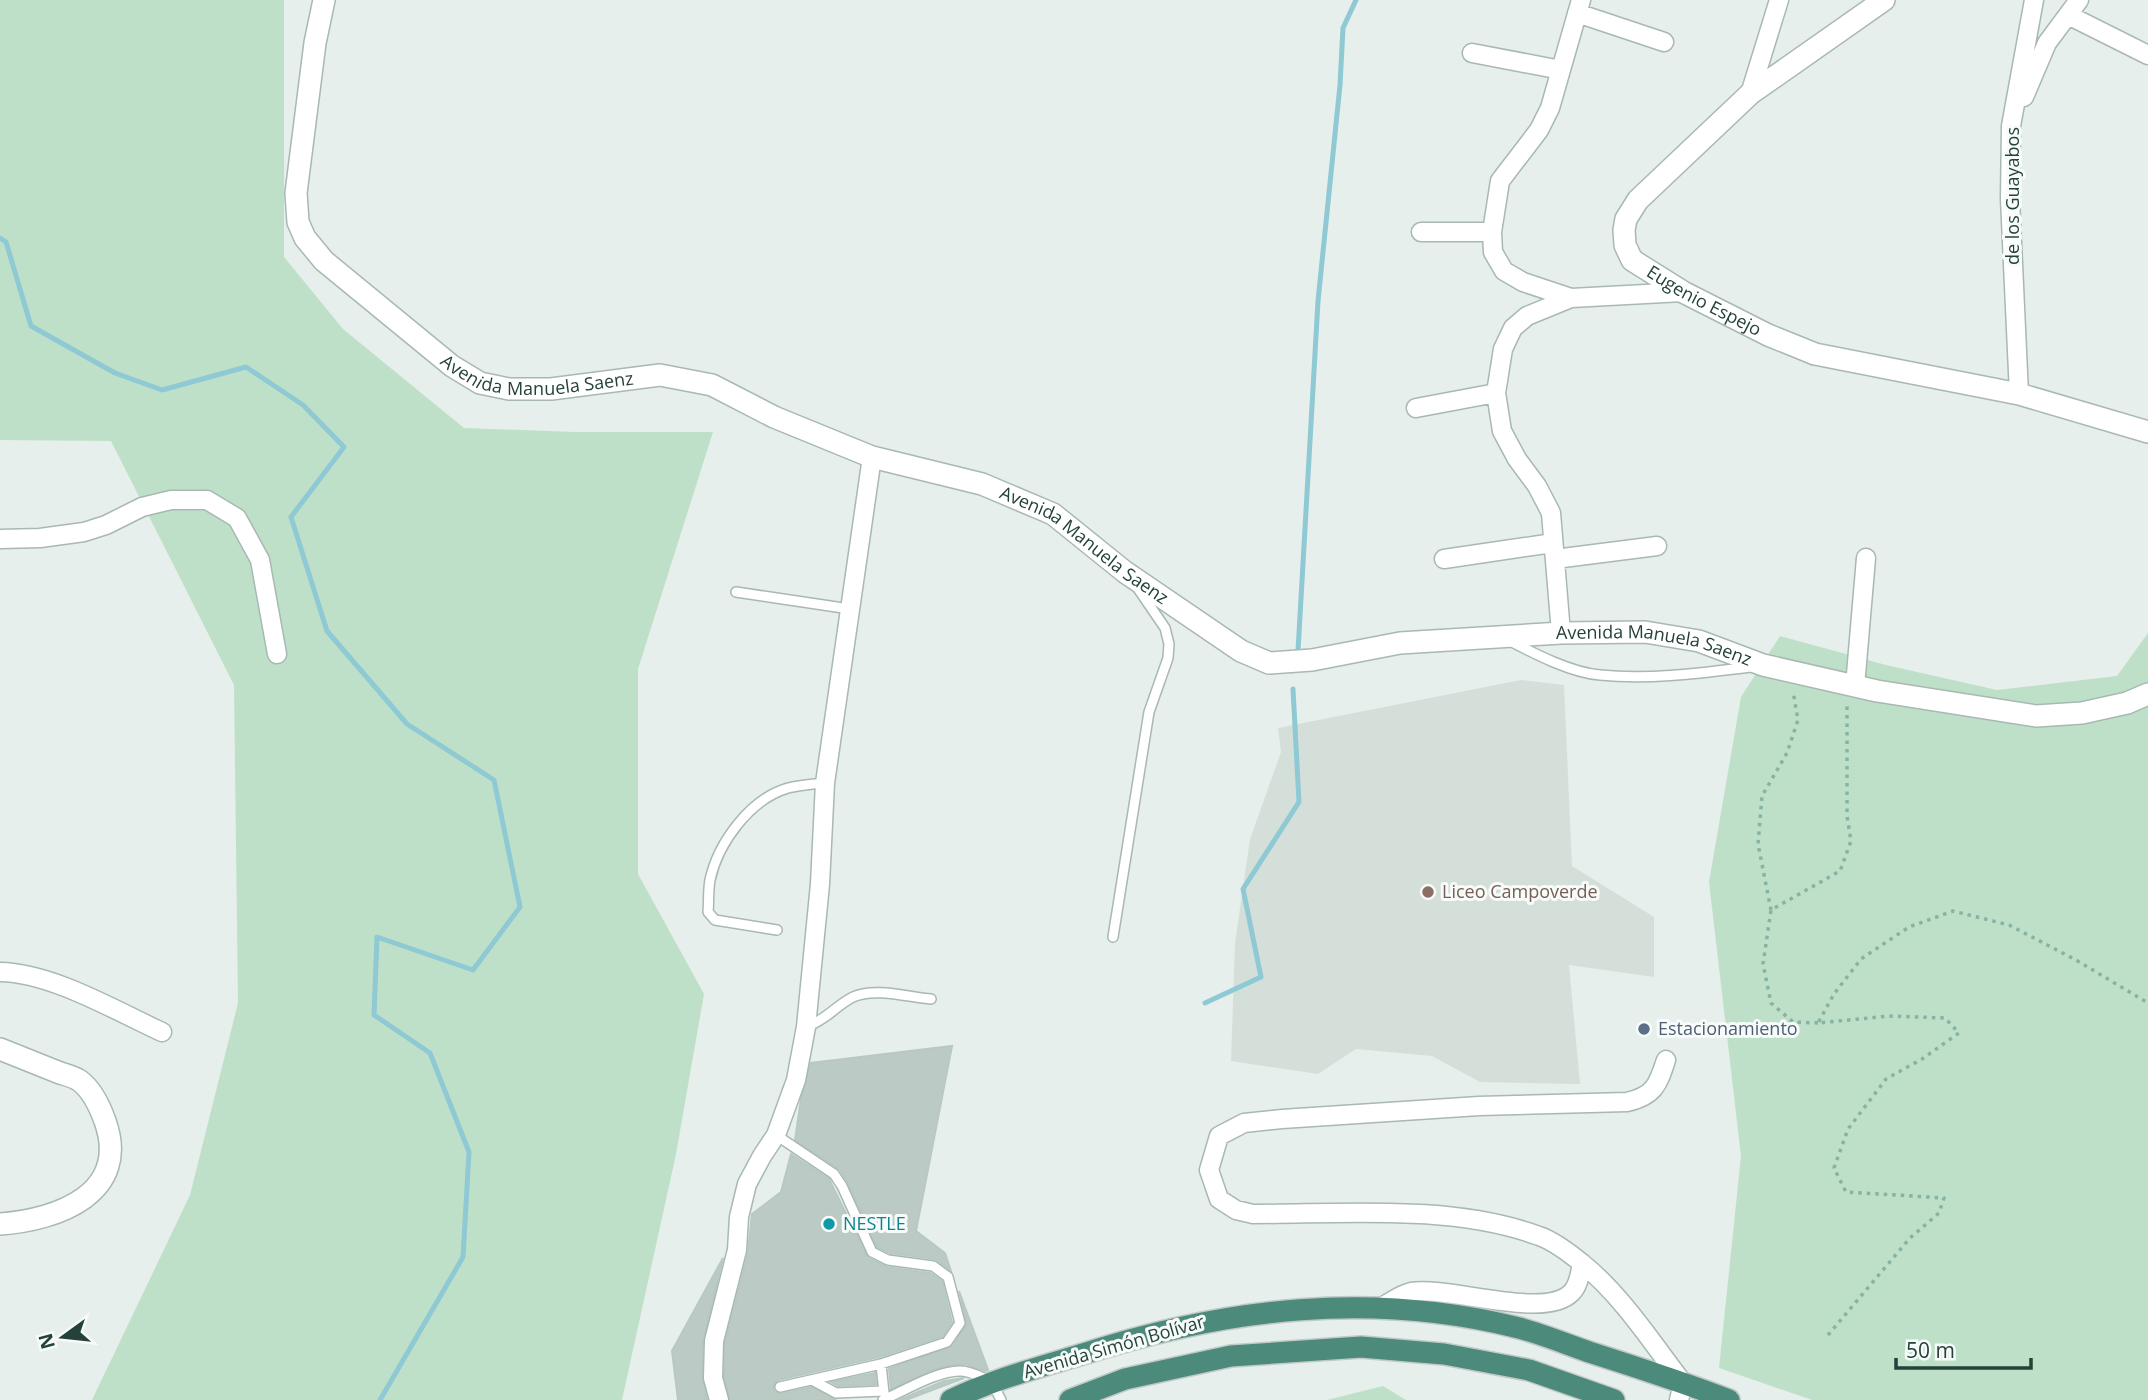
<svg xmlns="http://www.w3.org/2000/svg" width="2148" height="1400" viewBox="0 0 2148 1400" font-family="'Open Sans',sans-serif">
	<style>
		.built { fill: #d4dfda }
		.green { fill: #bfe0c8 }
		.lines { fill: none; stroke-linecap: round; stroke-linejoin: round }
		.stream { stroke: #8ec9d4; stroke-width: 5 }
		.building { fill: #bbcac4; stroke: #b8c9c2; stroke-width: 2 }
		.service-casing { stroke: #a8b8b2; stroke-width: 12 }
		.minor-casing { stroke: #a8b8b2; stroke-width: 21 }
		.tertiary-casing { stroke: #a8b8b2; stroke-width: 24 }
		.trunk-casing { stroke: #c2cac8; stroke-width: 24 }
		.path { stroke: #86b3a5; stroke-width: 3.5; stroke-dasharray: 3.5 5; stroke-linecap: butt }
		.service { stroke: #fff; stroke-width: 9 }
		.minor { stroke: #fff; stroke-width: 18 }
		.tertiary { stroke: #fff; stroke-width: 21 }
		.trunk { stroke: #4c8a7c; stroke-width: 21 }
		.education-dot { fill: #8d6e63; stroke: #f7fbf9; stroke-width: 2.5 }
		.service-dot { fill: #5c6f8a; stroke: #f7fbf9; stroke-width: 2.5 }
		.culture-dot { fill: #0f9aa8; stroke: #f7fbf9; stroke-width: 2.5 }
		.labels { text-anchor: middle; stroke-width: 6; stroke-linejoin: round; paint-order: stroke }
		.street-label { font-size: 18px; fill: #24423a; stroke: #f7fbf9 }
		.education-label { font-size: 18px; fill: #785e54; stroke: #f7fbf9; text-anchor: start }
		.service-label { font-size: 18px; fill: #4e5e75; stroke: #f7fbf9; text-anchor: start }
		.culture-label { font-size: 18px; fill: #0d838f; stroke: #f7fbf9; text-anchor: start }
	</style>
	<rect width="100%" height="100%" fill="#e6efeb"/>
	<path class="built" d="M1521,680L1564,685L1572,866L1654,917V977L1569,965L1580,1084L1480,1082L1432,1056L1356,1049L1318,1074L1231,1061L1235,943L1250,839L1281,752L1278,728Z"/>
	<path class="green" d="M0,0H284V257L343,329L464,428L575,432H713L638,669V874L704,994L676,1154L622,1400H92L190,1195L238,1003L234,685L111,441L0,440Z
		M2148,633V1400H1812L1719,1368L1741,1156L1709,882L1741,697L1780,636L1886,665L1997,690L2117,676Z
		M1383,1386L1406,1400H1327Z"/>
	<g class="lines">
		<path class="stream" d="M0,238L6,242L31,326L115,373L162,390L246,367L303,405L344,447L291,517L327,631L407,724L494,780L520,907L473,970L377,937L374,1015L430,1053L469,1152L463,1257L380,1400
			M1298,651L1318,301L1340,85L1343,28L1356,0
			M1205,1003L1261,977L1243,889L1299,802L1293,689"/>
	</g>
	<path class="building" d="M952,1046L916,1231L945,1253L951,1271L935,1259L890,1253L877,1247L848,1183L840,1170L795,1140L801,1099L811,1063Z
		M791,1154L829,1179L868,1258L887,1267L930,1273L942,1281L952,1322L943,1336L879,1357L778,1380L773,1386L774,1391L779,1394L811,1387L836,1400H730L724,1377L725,1343L748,1253L752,1214L781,1192Z
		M723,1258L703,1341L702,1378L707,1400H678L672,1351Z
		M959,1291L988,1370L985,1371L966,1364L951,1365L929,1371L891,1389L889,1369L953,1346L967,1324Z
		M875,1373L876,1384L838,1386L831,1382Z
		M964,1378L906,1400H899L944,1381Z"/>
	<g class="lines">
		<defs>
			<path id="service" d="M736,592L850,609
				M1510,641C1535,654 1572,673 1600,675C1650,680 1701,673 1751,667
				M777,930L715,920L708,912C709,902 708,890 710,880C718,843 750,799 788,788C800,785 813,784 825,783
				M1113,937L1149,712L1168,658L1169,644L1165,628L1139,590
				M806,1027C828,1019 835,1006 853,997C874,987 908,997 931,999
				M776,1135L834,1174L842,1186L872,1252L888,1260L933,1266L948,1277L960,1323L947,1342L881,1364L780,1387
				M881,1364L884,1393
				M812,1380L836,1393L883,1391
				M883,1400C904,1391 938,1370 961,1371C972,1371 982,1378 992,1382L1001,1400"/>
			<path id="minor" d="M1577,13L1664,42
				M2068,15L2148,55
				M1472,53L1561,70
				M1750,94L1779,0
				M2024,97L2047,43L2079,0
				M1421,232H1492
				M1571,298L1523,282L1504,271L1493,252L1492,232L1500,181L1539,130L1550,108L1581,0
				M2019,394L2010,199L2011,126L2034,0
				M1416,408L1496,393
				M0,539L40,538L84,532L106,525L142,507L171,500H207L237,518L260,560L277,654
				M1444,559L1553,543
				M1555,559L1657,546
				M1561,633L1551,513L1537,486L1517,459L1502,431L1496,393L1503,349L1513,328L1527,316L1571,298L1683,292
				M1855,686L1866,558
				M0,972C52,973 114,1010 162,1032
				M1666,1060C1658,1085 1654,1096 1627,1102L1479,1106L1282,1119L1244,1123L1219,1136L1209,1170L1219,1199L1236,1210L1253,1214C1345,1214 1452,1204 1539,1236C1554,1241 1572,1255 1584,1265C1622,1296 1653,1344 1683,1383L1679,1400
				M1382,1307C1391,1302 1401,1294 1411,1292C1451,1286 1544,1320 1571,1293C1579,1286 1580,1273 1582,1263
				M719,1400L713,1378L714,1341L737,1250L739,1217L747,1184L762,1156L776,1135L796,1080L806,1027L820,884L825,783L872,457"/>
			<g id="tertiary">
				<path id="s1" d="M324,0L315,43L296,193L298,222L305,238L324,261L452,366L480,383L509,389H551L660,375L712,385L774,417L872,457L982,484L1053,514L1125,572L1241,651L1269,663L1312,660L1400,643L1561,633L1645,632L1699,641L1763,665L1877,691L2036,716L2082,713L2127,703L2148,694"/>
				<path id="s2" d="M1884,0L1750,94L1638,200L1626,219L1624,230L1625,245L1632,260L1683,292L1768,335L1815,354L2019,394L2148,432"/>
				<path d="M0,1049C20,1057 40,1065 60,1073C66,1075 75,1077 80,1081C92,1090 100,1107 105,1121C131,1193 58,1220 0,1224"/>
			</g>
			<path id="trunk" d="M951,1400C994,1379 1040,1367 1086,1353C1228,1308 1372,1291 1519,1328C1542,1334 1566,1344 1589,1352C1636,1367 1683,1382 1729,1400
				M1070,1400L1125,1379L1231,1356L1361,1347L1444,1354L1529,1370L1614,1400"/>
		</defs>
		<use href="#service" class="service-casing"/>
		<use href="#minor" class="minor-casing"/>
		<use href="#tertiary" class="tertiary-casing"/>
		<use href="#trunk" class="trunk-casing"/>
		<path class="path" d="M1771,910L1758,844L1762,796L1787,753L1798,720L1793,691
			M1818,1023L1793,1022L1771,1003L1763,964L1771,910L1840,871L1851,841L1847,816V704
			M1828,1335L1910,1238L1939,1213L1944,1198L1846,1192L1834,1168L1848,1129L1886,1079L1922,1059L1959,1033L1945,1018L1889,1016L1818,1023L1834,994L1861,959L1909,927L1953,911L2009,925L2076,960L2148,1003"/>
		<use href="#service" class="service"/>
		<use href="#minor" class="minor"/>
		<use href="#tertiary" class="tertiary"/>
		<use href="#trunk" class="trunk"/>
	</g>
	<circle class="education-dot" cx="1428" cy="892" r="7"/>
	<circle class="service-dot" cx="1644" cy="1029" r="7"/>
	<circle class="culture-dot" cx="829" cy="1224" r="7"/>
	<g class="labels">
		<g class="street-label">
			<text transform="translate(2013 196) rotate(-90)" y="6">de los Guayabos</text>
			<text dy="6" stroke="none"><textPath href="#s2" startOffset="466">Eugenio Espejo</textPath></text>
			<text dy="6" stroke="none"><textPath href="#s1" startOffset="525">Avenida Manuela Saenz</textPath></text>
			<text dy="6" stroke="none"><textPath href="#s1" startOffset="1113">Avenida Manuela Saenz</textPath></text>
			<text dy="6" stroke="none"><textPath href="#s1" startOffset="1722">Avenida Manuela Saenz</textPath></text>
			<text transform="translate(1114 1347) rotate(-16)" y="6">Avenida Simón Bolívar</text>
		</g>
		<g class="education-label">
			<text x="1442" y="898">Liceo Campoverde</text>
		</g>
		<g class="service-label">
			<text x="1658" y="1035">Estacionamiento</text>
		</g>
		<g class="culture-label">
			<text x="843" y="1230">NESTLE</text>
		</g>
	</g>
	<g transform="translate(63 1337) rotate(255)" stroke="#f7fbf9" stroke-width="5" paint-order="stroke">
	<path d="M0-5L12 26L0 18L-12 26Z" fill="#24423a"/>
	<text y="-10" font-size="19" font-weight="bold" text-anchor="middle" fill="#24423a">N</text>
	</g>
	<path d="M1896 1358v10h135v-10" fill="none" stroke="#24423a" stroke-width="3.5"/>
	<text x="1906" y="1358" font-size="21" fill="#24423a" stroke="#f7fbf9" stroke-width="5" paint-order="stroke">50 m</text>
</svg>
